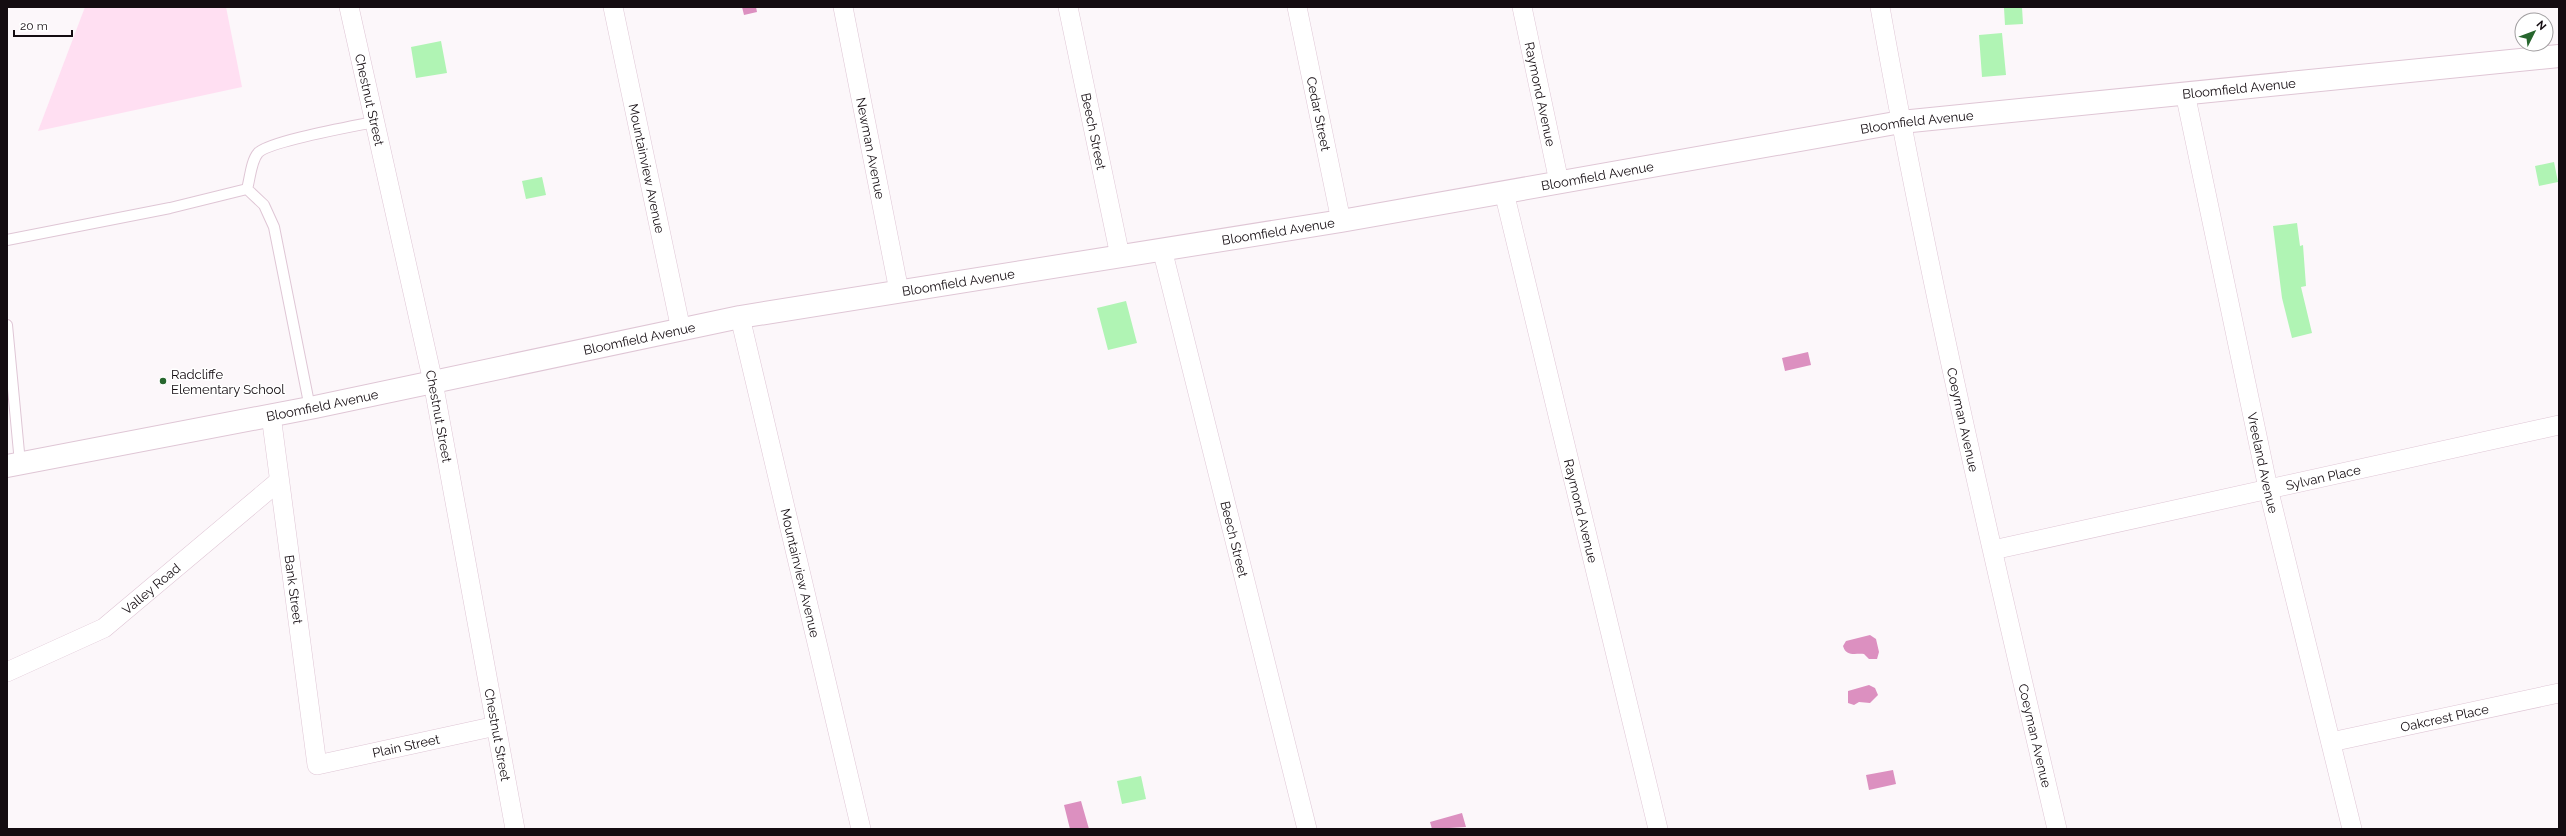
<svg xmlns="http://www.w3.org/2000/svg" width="2566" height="836" viewBox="0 0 2566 836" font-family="Raleway,sans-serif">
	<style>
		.green { fill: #ffdff2 }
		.water { fill: #dc90c0 }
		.building { fill: #b0f4b4 }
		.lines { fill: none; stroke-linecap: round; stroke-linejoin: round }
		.lane-casing { stroke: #dfc6d5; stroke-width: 12 }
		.street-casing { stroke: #dfc6d5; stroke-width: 20 }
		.secondary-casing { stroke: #dfc6d5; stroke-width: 24 }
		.lane { stroke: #fff; stroke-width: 10 }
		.street { stroke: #fff; stroke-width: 19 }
		.secondary { stroke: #fff; stroke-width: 22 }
		.poi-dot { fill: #27662e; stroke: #fff; stroke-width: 1.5 }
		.labels { text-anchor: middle; stroke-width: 3; stroke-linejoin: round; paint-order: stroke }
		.street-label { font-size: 13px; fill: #140c11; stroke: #fff }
		.poi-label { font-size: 13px; fill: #140c11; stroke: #fff; text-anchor: start }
	</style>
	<rect width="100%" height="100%" fill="#fcf7fa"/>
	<path class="green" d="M85,7H226L242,87L38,131Z"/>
	<path class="water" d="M742,7H756L757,12L744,15Z
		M1808,352L1811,365L1785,371L1782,358Z
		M1870,635L1876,639L1879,652L1877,659H1869L1864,654C1855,653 1846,657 1843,646L1846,641Z
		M1869,685L1875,688L1878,695L1870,703L1859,702L1854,705L1848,703V691Z
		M1893,770L1896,784L1869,790L1866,775Z
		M1081,801L1089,829H1070L1064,805Z
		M1462,813L1466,827L1432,829L1430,822Z"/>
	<path class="building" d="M2022,7L2023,24L2005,25L2004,8Z
		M2002,33L2006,75L1982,77L1979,35Z
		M441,41L447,73L416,78L411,47Z
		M2554,162L2558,182L2539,186L2535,166Z
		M542,177L546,195L526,199L522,181Z
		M2297,223L2300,246L2303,245L2306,286L2301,287L2312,333L2292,338L2282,298L2273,226Z
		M1126,301L1137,343L1108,350L1097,308Z
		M1141,776L1146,799L1122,804L1117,781Z"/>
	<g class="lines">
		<defs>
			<path id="lane" d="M247,189L264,205L274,227L310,408
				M7,240L170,208L247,189C250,179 251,161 258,153C269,141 355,126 374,122
				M7,325L20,463"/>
			<g id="street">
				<path id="s1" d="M349,7L433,382L515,829"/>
				<path id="s2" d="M613,7L681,330"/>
				<path id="s3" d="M843,7L899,291"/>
				<path id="s4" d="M1068,7L1120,256"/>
				<path id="s5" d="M1297,7L1341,221"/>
				<path id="s6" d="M1522,7L1559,182"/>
				<path id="s7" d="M1880,7C1929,283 1993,556 2057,829"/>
				<path id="s8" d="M2185,93L2268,488L2352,829"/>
				<path id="s9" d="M1504,192L1658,829"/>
				<path id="s10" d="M1162,249L1307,829"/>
				<path id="s11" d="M740,317L861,829"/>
				<path id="s12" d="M271,415L317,765L496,726"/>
				<path id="s13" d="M1993,550L2559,425"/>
				<path id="s14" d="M7,672L104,628L279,481"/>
				<path id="s15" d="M2331,742L2559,693"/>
			</g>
			<g id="secondary">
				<path id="s16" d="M7,466L315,407L740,317L1341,221L1901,122L2559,56"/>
			</g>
		</defs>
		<use href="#lane" class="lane-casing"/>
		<use href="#street" class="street-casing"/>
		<use href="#secondary" class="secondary-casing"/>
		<use href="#lane" class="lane"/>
		<use href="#street" class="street"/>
		<use href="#secondary" class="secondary"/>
	</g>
	<circle class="poi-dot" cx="163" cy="381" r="4"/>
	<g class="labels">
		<g class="street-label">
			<text dy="5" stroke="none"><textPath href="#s16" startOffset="2265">Bloomfield Avenue</textPath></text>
			<text dy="5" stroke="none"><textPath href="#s6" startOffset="89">Raymond Avenue</textPath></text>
			<text dy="5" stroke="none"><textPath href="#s1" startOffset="95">Chestnut Street</textPath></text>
			<text dy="5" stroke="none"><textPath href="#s5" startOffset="109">Cedar Street</textPath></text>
			<text dy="5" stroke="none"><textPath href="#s16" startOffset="1941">Bloomfield Avenue</textPath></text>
			<text dy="5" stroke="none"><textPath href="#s4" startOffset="127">Beech Street</textPath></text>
			<text dy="5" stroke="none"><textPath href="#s3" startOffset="144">Newman Avenue</textPath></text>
			<text dy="5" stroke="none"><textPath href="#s2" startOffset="165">Mountainview Avenue</textPath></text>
			<text dy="5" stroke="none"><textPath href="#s16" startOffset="1617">Bloomfield Avenue</textPath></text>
			<text dy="5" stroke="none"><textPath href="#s16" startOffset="1293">Bloomfield Avenue</textPath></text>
			<text dy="5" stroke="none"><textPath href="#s16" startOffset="969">Bloomfield Avenue</textPath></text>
			<text dy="5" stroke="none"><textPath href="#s16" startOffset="645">Bloomfield Avenue</textPath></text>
			<text dy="5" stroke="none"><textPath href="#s16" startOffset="321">Bloomfield Avenue</textPath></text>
			<text dy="5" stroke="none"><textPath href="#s1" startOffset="419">Chestnut Street</textPath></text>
			<text dy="5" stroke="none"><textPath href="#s7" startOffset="421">Coeyman Avenue</textPath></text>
			<text dy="5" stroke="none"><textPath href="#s8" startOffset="378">Vreeland Avenue</textPath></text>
			<text dy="5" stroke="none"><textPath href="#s13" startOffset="338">Sylvan Place</textPath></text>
			<text dy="5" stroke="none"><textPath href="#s9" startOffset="328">Raymond Avenue</textPath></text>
			<text dy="5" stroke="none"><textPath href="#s10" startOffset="299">Beech Street</textPath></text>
			<text dy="5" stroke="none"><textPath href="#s11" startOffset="263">Mountainview Avenue</textPath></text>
			<text dy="5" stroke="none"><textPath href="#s14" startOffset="168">Valley Road</textPath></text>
			<text dy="5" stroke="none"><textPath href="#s12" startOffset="176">Bank Street</textPath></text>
			<text dy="5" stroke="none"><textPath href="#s15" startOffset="116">Oakcrest Place</textPath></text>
			<text dy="5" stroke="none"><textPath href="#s1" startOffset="743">Chestnut Street</textPath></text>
			<text dy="5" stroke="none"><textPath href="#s7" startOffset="745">Coeyman Avenue</textPath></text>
			<text dy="5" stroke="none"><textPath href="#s12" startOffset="444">Plain Street</textPath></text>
		</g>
		<g class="poi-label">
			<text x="171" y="379">Radcliffe<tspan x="171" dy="15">Elementary School</tspan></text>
		</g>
	</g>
	<rect width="2566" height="836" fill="none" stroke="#140c11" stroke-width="16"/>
	<g transform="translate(2534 32) rotate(48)"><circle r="19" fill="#ffffff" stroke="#a19ea0"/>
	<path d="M0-3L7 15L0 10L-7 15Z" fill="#27662e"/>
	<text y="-6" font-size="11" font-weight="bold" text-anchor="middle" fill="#140c11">N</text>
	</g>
	<path d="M14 30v6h58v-6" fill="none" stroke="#140c11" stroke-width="2"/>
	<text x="20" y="30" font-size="12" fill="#140c11" stroke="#ffffff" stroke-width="3" paint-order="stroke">20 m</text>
</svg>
